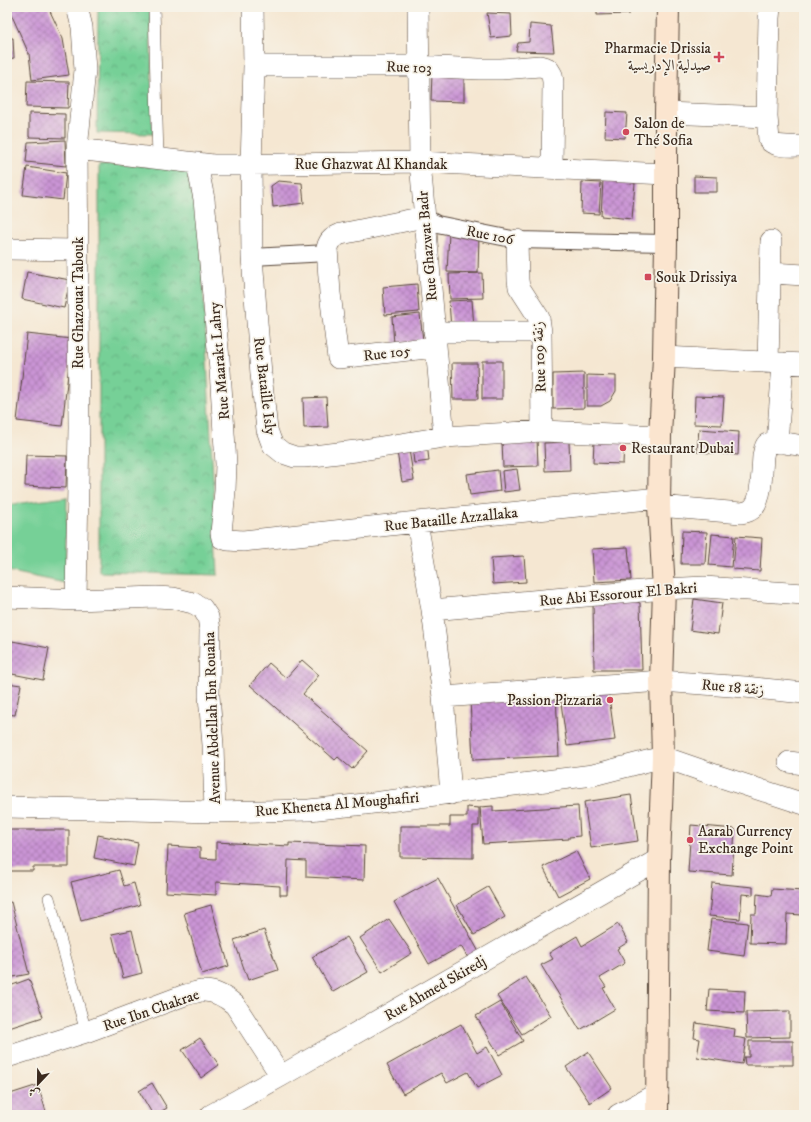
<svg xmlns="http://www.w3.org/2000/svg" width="811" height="1122" viewBox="0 0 811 1122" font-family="'IM FELL DW Pica',Amiri,serif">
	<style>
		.grass { fill: #76d097; stroke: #587d5a }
		.park { fill: url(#park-crowns); stroke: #587d5a }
		.building { fill: url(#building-cross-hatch) }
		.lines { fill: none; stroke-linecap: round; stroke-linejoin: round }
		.service-casing { stroke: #574639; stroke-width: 12 }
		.pedestrian-casing { stroke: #574639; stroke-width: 18 }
		.minor-casing { stroke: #574639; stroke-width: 22 }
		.secondary-casing { stroke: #574639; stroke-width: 24 }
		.service { stroke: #fff; stroke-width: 11 }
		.pedestrian { stroke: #fff; stroke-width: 16 }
		.minor { stroke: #fff; stroke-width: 21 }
		.secondary { stroke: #fbe5cf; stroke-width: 22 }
		.poi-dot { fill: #d1495b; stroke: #f7f3e8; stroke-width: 1.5 }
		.labels { text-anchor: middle; stroke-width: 3.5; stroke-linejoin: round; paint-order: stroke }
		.poi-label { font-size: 15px; fill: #3b2a1e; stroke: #f7f3e8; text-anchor: start }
		.street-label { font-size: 15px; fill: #3b2a1e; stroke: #f7f3e8 }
	</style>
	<defs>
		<pattern id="park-crowns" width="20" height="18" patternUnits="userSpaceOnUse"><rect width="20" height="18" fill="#76d097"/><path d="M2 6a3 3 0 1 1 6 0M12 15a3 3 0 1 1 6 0" fill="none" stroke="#62a97b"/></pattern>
		<pattern id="building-cross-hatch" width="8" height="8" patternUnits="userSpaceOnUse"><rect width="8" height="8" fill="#ca94d5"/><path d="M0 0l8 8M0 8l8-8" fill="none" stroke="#a579ac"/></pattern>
	</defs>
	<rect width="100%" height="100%" fill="#f7f3e8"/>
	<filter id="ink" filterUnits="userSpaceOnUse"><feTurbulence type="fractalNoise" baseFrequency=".025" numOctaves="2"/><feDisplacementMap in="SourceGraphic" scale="8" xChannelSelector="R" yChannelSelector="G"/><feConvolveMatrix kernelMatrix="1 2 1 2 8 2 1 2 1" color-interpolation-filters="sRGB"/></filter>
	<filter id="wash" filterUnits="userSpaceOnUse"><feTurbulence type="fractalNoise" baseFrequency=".012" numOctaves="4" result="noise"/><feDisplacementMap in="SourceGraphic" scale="16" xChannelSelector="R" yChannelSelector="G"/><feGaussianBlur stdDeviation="0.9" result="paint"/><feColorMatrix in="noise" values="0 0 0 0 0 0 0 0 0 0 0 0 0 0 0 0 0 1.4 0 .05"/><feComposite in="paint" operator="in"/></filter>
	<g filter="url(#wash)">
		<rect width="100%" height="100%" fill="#f5e7d2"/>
		<path class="grass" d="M67,497L65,583L7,571V505Z"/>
		<path class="park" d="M98,7H150L153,134L97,133Z
			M99,165L197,166L218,575L99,572Z"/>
		<g id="blocks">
			<path class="building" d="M8,7H48L63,39L69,75L32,80L29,54Z
				M597,7H629V14L597,15Z
				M487,13L511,14L512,36L491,38Z
				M530,24L551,26L554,52L516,51L518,43L529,42Z
				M7,38H13L14,58L7,59Z
				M432,72H464V102L431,101Z
				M27,81L69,82L68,108L26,107Z
				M606,112L627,113L625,138L605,137Z
				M29,113L65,114V138L29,137Z
				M65,140L66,166L26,162L28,142Z
				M27,167L66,173L63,200L23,195Z
				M694,176L717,177V192H694Z
				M603,180L635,183L632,219L601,216Z
				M278,181L302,183L304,203L273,207L271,186Z
				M582,182L601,183L599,214L581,213Z
				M449,232L479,234L478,273L447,272Z
				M27,272L70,280L64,308L22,299Z
				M482,273L483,298L450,299L449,274Z
				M417,284L419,312L385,315L383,287Z
				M472,300L474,328L451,329L449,301Z
				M420,314L423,341L394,344L392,317Z
				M27,334L72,339L62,426L17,421Z
				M482,361H502V399H482Z
				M452,363H477L478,399H453Z
				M584,373V408L553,409V374Z
				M587,375L616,376V391L610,401L601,406H587Z
				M695,396L724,397L722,425L694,424Z
				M326,397L328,427L304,428L303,398Z
				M699,429L739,432L738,455L697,452Z
				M537,439L538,466L503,467L502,440Z
				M594,441L624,442L623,464L593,463Z
				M569,442L570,470L545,471L544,443Z
				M427,443L429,461L414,463L412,445Z
				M408,444L414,480L402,482L396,446Z
				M26,455L67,456L66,488L25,486Z
				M517,469L520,490L504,492L502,471Z
				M498,470L500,491L470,495L467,474Z
				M682,531L707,532L705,564H681Z
				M712,534L734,536L731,567L709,565Z
				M736,536L762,538L760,571L733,569Z
				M628,547L631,580L594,582L592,549Z
				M524,556L526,582L493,584L491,558Z
				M627,598L640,603L642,670H594L593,602Z
				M694,599L722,603L718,634L690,630Z
				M7,640L49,648L43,680L7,673Z
				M302,660L319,675L303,694L368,751L352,769L338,757L335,760L250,685L269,663L286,678Z
				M7,683L21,685L15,715L7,714Z
				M608,689L615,740L567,746L560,696Z
				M556,696L559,756L473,760L470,700Z
				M631,795L638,841L591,848L584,802Z
				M493,806V811L578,806L580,836L569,837V839L483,844L480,807Z
				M467,807L479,808V826H473V858L400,857V826H450V817H467Z
				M691,825L735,829L732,875L688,872Z
				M7,830H69V867H33V871H7Z
				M98,835L138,843L134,866L94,858Z
				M216,842L289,846V843L365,846L364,880L306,877V861L288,860L287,895H280V886L216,882V895L166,892L168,846L200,848V858L216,859Z
				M576,851L590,879L558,896L543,867Z
				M119,870L124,886L134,883L140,905L81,921L71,882Z
				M438,878L479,952L468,958L461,946L429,964L394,902Z
				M712,883L753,887V895L742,894L740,919L709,916Z
				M488,887L505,917L474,935L457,905Z
				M772,889L803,891L802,915L787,914L786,944L750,943L751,914H756L757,894L771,896Z
				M11,902L29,974L8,978L7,974V903Z
				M211,905L229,966L202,974L184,913Z
				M389,919L412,953L382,972L360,938Z
				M711,919L748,923L744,956L707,951Z
				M618,924L628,942L617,949L625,963L600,978L606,987L603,988L615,1009L580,1030L541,965L553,959L549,953L577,936L582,946Z
				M132,930L142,973L123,978L112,934Z
				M264,930L278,970L248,980L234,940Z
				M347,937L368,972L333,992L312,957Z
				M526,977L551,1016L522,1034L497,996Z
				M29,979L43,1017L9,1028L7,1021V987Z
				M709,989L745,991L744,1013L707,1011Z
				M500,1002L523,1041L499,1055L476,1016Z
				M790,1011V1037L747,1038L746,1012Z
				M696,1023L735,1029L734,1037L746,1039L742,1064L697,1057L700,1039L694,1038Z
				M461,1024L477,1053L487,1047L502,1075L477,1088L468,1072L447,1083L441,1073L403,1094L387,1065Z
				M200,1038L219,1065L201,1078L182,1050Z
				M749,1041H793V1065H745L744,1057H749Z
				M588,1052L612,1088L590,1103L566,1067Z
				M152,1083L167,1108L155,1115H153L139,1091Z
				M38,1085L47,1115H7V1095Z"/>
		</g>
	</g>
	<g filter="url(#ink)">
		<use href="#blocks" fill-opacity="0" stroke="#574639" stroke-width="1"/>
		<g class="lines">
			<defs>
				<path id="service" d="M154,7L158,159
					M49,898L86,1032"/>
				<path id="pedestrian" d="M424,217L437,224L517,240L666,243
					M252,257L328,253"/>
				<path id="minor" d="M253,7L254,66L251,165L252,257L261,374L267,430L271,441L273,445L283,453L295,457H304L356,451L444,437L542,431L660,436
					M418,7L420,162L444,437
					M770,7L769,18L767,117L769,140C774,148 795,146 804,146
					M254,66H418L479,69H501L540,66L547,68L549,70L552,75L553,82L552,168
					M666,113L767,117
					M77,149L213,165L420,162L665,174
					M197,164L204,199L220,370L226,464L225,491L221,533L222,538L228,540L243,541L417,522L659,498
					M424,217L341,234C334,237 329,239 327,248L330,293L338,358L435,347
					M517,240L518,280L519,287L539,318L541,332L542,431
					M7,249L78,250
					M771,273L804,275
					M434,332H541
					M664,357L804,364
					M768,363L771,241
					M777,443L783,363
					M659,506L741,513C746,512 751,511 754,507C762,498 762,468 763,456C764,452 764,447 767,444C774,440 796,445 804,446
					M417,522L432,610L443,697L451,794
					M7,597L76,600L156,597L173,598L193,603L202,608L208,617L210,630L209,696L213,745L215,812
					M76,600L79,427L77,149L85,70L82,27L77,7
					M432,610L664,589L704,587L804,594
					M443,697L661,681L745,687L804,693
					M789,762L804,764
					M7,807L215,812L309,810L365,804L593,775L663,757L718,776L804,804
					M7,1057L86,1032L185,995C190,994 196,992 201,991C214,990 226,997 235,1005L281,1076
					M211,1115L281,1076L659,859
					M618,1115L658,1093"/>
				<path id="secondary" d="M657,1115L659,859L663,757L661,681L664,589L659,506L660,436L664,357L666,243V113L668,7"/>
			</defs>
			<use href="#service" class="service-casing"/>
			<use href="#pedestrian" class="pedestrian-casing"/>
			<use href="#minor" class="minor-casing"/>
			<use href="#secondary" class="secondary-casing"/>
			<use href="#service" class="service"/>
			<use href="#pedestrian" class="pedestrian"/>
			<use href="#minor" class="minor"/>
			<use href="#secondary" class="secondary"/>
		</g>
	</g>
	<g class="poi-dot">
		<path d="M717 51h4v4h4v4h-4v4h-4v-4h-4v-4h4z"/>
		<circle cx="626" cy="132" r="4"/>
		<rect x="644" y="273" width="8" height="8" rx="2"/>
		<circle cx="623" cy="448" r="4"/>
		<circle cx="610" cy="700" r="4"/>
		<circle cx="690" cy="840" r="4"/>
	</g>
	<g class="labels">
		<g class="poi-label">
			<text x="711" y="53" text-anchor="end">Pharmacie Drissia<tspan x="711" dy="17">صيدلية الإدريسية</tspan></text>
			<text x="634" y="128">Salon de<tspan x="634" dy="17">Thé Sofia</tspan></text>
			<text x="656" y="282">Souk Drissiya</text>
			<text x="631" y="453">Restaurant Dubai</text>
			<text x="602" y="705" text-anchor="end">Passion Pizzaria</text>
			<text x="698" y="836">Aarab Currency<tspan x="698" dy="17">Exchange Point</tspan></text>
		</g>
		<g class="street-label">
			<text transform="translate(409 67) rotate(2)" y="5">Rue 103</text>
			<text x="371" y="169">Rue Ghazwat Al Khandak</text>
			<text transform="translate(490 235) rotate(11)" y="5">Rue 106</text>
			<text transform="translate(427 246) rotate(-95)" y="5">Rue Ghazwat Badr</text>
			<text transform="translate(78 303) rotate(-90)" y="5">Rue Ghazouat Tabouk</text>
			<text transform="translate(387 353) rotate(-7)" y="5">Rue 105</text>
			<text transform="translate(539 357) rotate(-93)" y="5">Rue 109 زنقة</text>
			<text transform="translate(219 361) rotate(-95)" y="5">Rue Maarakt Lahry</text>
			<text transform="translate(265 386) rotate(83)" y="5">Rue Bataille Isly</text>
			<text transform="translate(451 519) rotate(-6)" y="5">Rue Bataille Azzallaka</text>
			<text transform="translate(618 594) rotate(-5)" y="5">Rue Abi Essorour El Bakri</text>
			<text transform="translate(733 687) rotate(5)" y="5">Rue 18 زنقة</text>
			<text transform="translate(212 718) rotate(-92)" y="5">Avenue Abdellah Ibn Rouaha</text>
			<text transform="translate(337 804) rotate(-5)" y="5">Rue Kheneta Al Moughafiri</text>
			<text transform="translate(435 988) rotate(-30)" y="5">Rue Ahmed Skiredj</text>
			<text transform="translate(151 1010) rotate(-19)" y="5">Rue Ibn Chakrae</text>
		</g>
	</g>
	<rect width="811" height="1122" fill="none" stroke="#f7f3e8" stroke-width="24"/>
	<g transform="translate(38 1084) rotate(202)" stroke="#f7f3e8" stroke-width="3" paint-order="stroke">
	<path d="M0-3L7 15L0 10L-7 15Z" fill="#3b2a1e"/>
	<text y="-6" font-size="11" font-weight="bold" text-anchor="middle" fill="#3b2a1e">ش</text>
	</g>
</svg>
